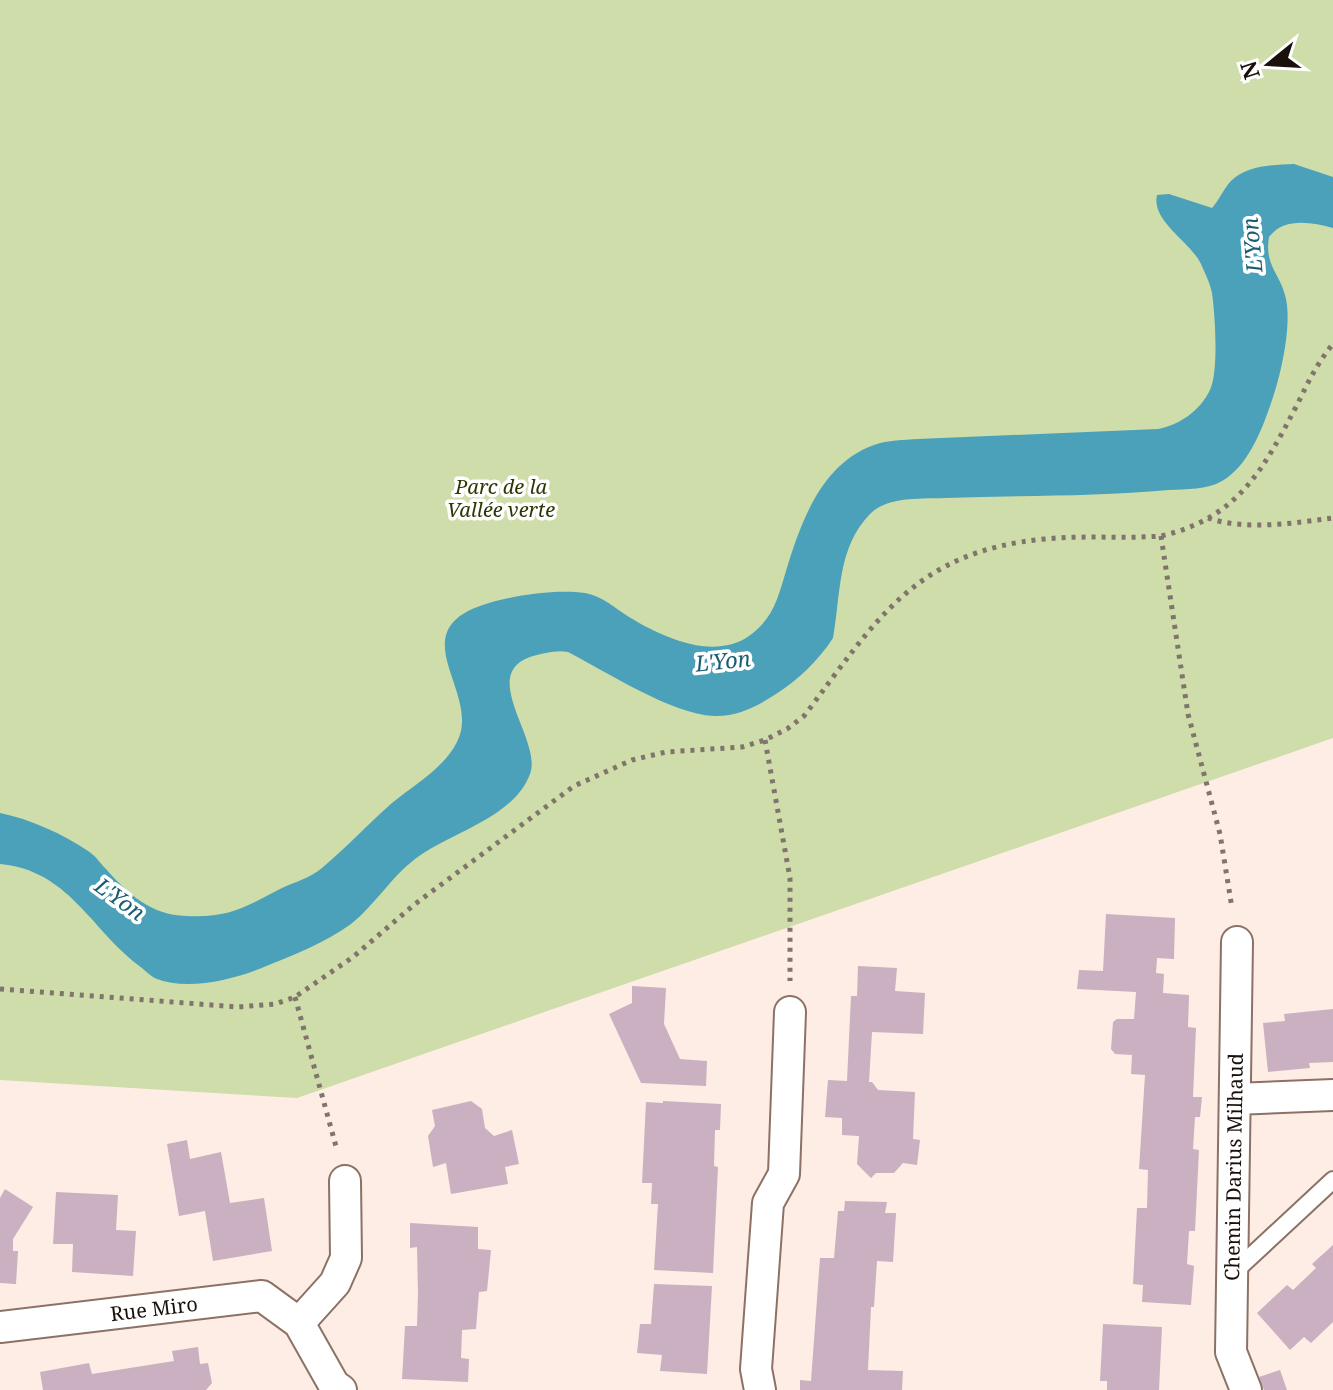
<svg xmlns="http://www.w3.org/2000/svg" width="1333" height="1390" viewBox="0 0 1333 1390" font-family="'Noto Serif',serif">
	<style>
		.green { fill: #cedda9 }
		.water { fill: #4ba0ba }
		.building { fill: #cab0c0 }
		.lines { fill: none; stroke-linecap: round; stroke-linejoin: round }
		.service-casing { stroke: #8b7265; stroke-width: 20 }
		.minor-casing { stroke: #8b7265; stroke-width: 34 }
		.path { stroke: #81746d; stroke-width: 5; stroke-dasharray: 4 6; stroke-linecap: butt }
		.service { stroke: #fff; stroke-width: 16 }
		.minor { stroke: #fff; stroke-width: 30 }
		.labels { text-anchor: middle; stroke-width: 7; stroke-linejoin: round; paint-order: stroke }
		.park-label { font-size: 20px; font-style: italic; fill: #2d3704; stroke: #fff }
		.street-label { font-size: 20px; fill: #19100b; stroke: #fff }
		.water-label { font-size: 22px; font-style: italic; fill: #185d70; stroke: #fff }
	</style>
	<rect width="100%" height="100%" fill="#feede4"/>
	<path class="green" d="M0,0H1333V738L297,1098L0,1080Z"/>
	<path class="water" d="M1294,164L1333,177V228C1311,222 1284,217 1269,237C1264,266 1281,274 1286,299C1292,328 1280,379 1270,406C1261,432 1247,467 1222,481C1207,490 1186,489 1169,490C1095,497 1020,495 945,498C922,499 887,496 870,514C837,548 841,594 833,638C818,661 799,679 776,694C758,706 736,717 714,716C671,714 607,672 568,652C556,650 545,653 533,656C476,673 543,740 530,774C514,818 449,833 415,859C391,877 375,905 351,924C325,943 293,955 264,967C235,979 188,991 157,979C151,977 144,969 138,965C90,928 68,870 0,864V813C30,819 63,834 88,851C95,855 100,863 106,869C128,894 151,915 186,916C230,918 245,907 282,888C295,882 310,878 322,868C346,848 368,824 392,803C414,785 444,768 457,742C483,692 396,630 489,603C515,595 558,589 585,593C602,596 615,608 629,617C662,637 713,661 749,636C773,619 778,598 786,571C801,522 821,464 874,445C888,440 904,440 918,439L1158,429C1179,425 1200,411 1210,390C1219,371 1215,314 1212,293C1210,283 1205,273 1201,264C1190,241 1151,221 1157,195L1169,194L1212,208C1220,199 1224,188 1231,181C1247,165 1273,165 1294,164Z"/>
	<path class="building" d="M1106,914L1175,918L1174,959L1157,958L1156,973L1164,974L1163,993L1189,995L1188,1027L1196,1028L1193,1097H1202L1200,1117H1195L1193,1149L1199,1150L1195,1231H1189L1187,1264L1194,1266L1191,1305L1142,1302L1143,1285L1133,1284L1137,1208H1147L1148,1170L1139,1169L1145,1075L1131,1074L1132,1055L1115,1054L1111,1049L1113,1022L1117,1019H1134L1136,992L1077,989L1079,970L1103,971Z
		M858,966L897,968L895,991L925,993L923,1034L872,1032L869,1082H872L878,1090L915,1092L913,1139L920,1140L917,1165L903,1163L894,1173H876L871,1178L857,1164L859,1136L842,1135V1118L825,1117L828,1080L847,1081L851,996H857Z
		M632,986L666,988L664,1024L680,1059L707,1061L706,1086L641,1083L609,1014L632,1003Z
		M1333,1009V1062L1309,1063L1310,1068L1268,1072L1263,1023L1285,1021L1284,1014Z
		M471,1101L482,1109L485,1128L494,1136L512,1130L519,1164L505,1167L508,1184L451,1194L446,1163L433,1167L428,1136L435,1126L432,1110Z
		M663,1101L721,1104L720,1130H715L714,1166L718,1167L713,1273L654,1270L658,1204H651L652,1183H642L646,1102L663,1103Z
		M187,1140L190,1159L221,1152L230,1203L264,1198L272,1251L213,1261L205,1211L179,1216L167,1144Z
		M5,1189L33,1207L13,1239V1251H18L16,1284L0,1283V1198Z
		M56,1192L118,1195L116,1230L136,1231L133,1276L72,1272L73,1244H53Z
		M845,1201L887,1202L885,1213H896L893,1262L877,1261L874,1307H871L868,1370L903,1371L902,1390H800V1380L811,1381L820,1258H834L838,1211H844Z
		M410,1223L478,1227V1249L491,1250L487,1291L479,1292L476,1329L462,1330L461,1358L469,1359L468,1382L402,1379L405,1326H417L418,1294L417,1247L410,1248Z
		M1333,1245V1322L1311,1343L1304,1337L1290,1350L1257,1313L1287,1285L1293,1290L1316,1268L1312,1264Z
		M654,1284L712,1286L707,1374L660,1371L662,1355L637,1353L640,1324H651Z
		M1103,1324L1162,1327L1159,1390H1107V1381H1100Z
		M198,1347L200,1364L208,1363L212,1383L206,1390H43L40,1372L89,1363L92,1374L174,1361L172,1351Z
		M1280,1370L1287,1390H1264L1259,1377Z"/>
	<g class="lines">
		<defs>
			<path id="service" d="M1233,1273L1333,1180"/>
			<path id="minor" d="M1237,942L1231,1352L1246,1390
				M1235,1099L1333,1095
				M0,1327L262,1296L299,1323
				M341,1390L334,1385L299,1323L335,1283L346,1258L345,1181
				M760,1390L756,1369L768,1203L784,1174L790,1012"/>
		</defs>
		<use href="#service" class="service-casing"/>
		<use href="#minor" class="minor-casing"/>
		<path class="path" d="M1208,518C1246,531 1294,523 1333,518
			M1161,536L1188,714L1220,834L1232,908
			M765,740L790,878V981
			M0,989L238,1007L275,1004L295,997L353,957L415,904L574,786L632,760L666,752L742,747L765,740L787,729L804,716C876,621 914,551 1045,539C1084,535 1123,539 1161,536C1239,518 1264,468 1298,403C1308,382 1318,362 1333,344
			M295,997L337,1150"/>
		<use href="#service" class="service"/>
		<use href="#minor" class="minor"/>
	</g>
	<g class="labels">
		<g class="park-label">
			<text x="501" y="494">Parc de la<tspan x="501" dy="23">Vallée verte</tspan></text>
		</g>
		<g class="street-label">
			<text transform="translate(1234 1167) rotate(-89)" y="7">Chemin Darius Milhaud</text>
			<text transform="translate(154 1309) rotate(-7)" y="7">Rue Miro</text>
		</g>
		<g class="water-label">
			<text transform="translate(1252 245) rotate(-95)" y="8">L'Yon</text>
			<text transform="translate(723 661) rotate(-6)" y="8">L'Yon</text>
			<text transform="translate(120 899) rotate(36)" y="8">L'Yon</text>
		</g>
	</g>
	<g transform="translate(1269 64) rotate(252)" stroke="#ffffff" stroke-width="6" paint-order="stroke">
	<path d="M0-6L14 30L0 20L-14 30Z" fill="#19100b"/>
	<text y="-12" font-size="22" font-weight="bold" text-anchor="middle" fill="#19100b">N</text>
	</g>
</svg>
